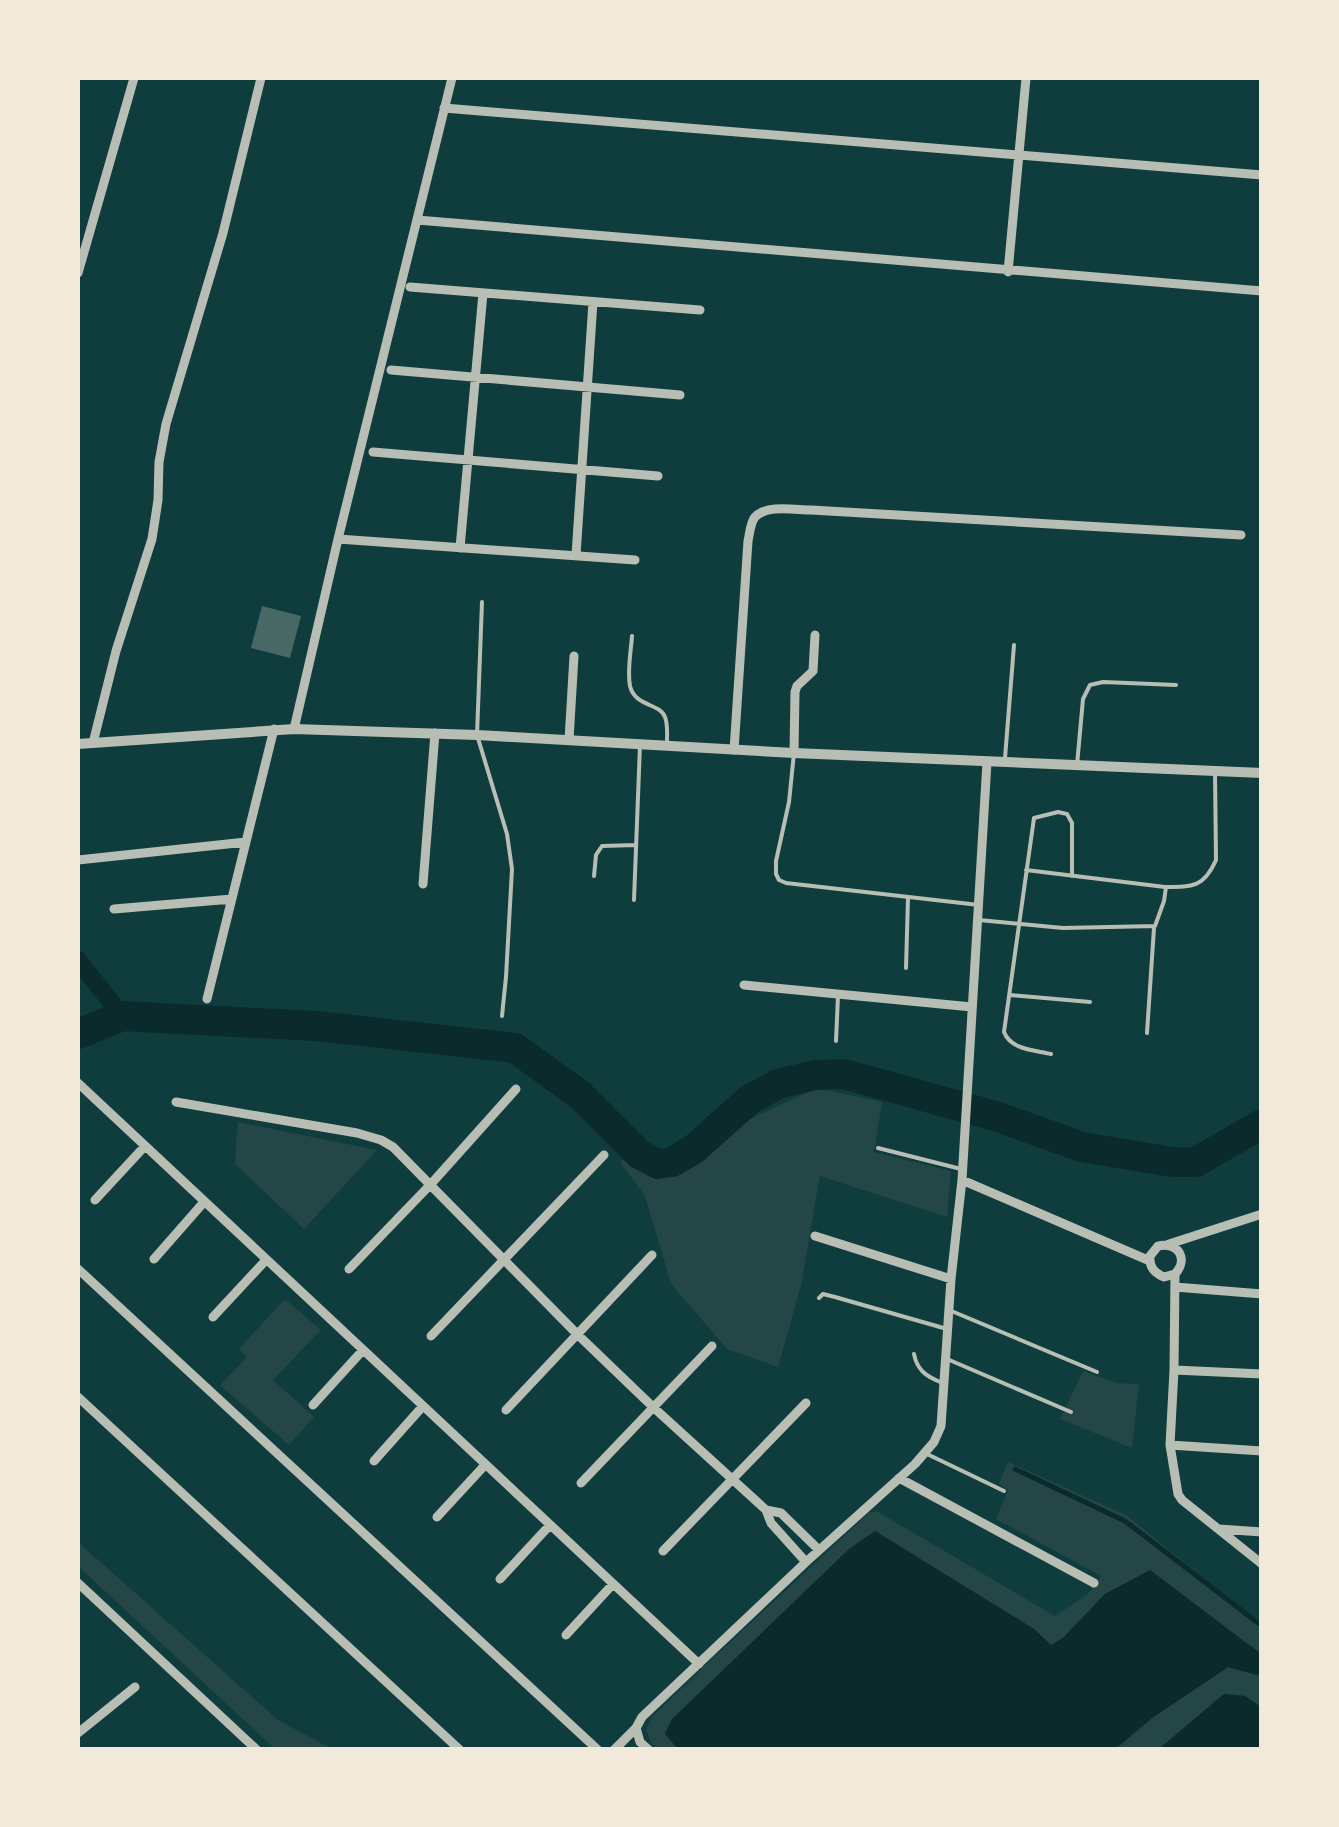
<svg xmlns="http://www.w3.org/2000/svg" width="1339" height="1827" viewBox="0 0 1339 1827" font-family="Roboto,sans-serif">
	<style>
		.green { fill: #244646 }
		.water { fill: #0a2a2b }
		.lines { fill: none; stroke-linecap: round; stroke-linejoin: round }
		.stream { stroke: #0a2a2b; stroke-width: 5 }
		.canal { stroke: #0a2a2b; stroke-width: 18 }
		.river { stroke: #0a2a2b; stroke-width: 30 }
		.building { fill: #486865 }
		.service { stroke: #b8beb3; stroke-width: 4 }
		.minor { stroke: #b8beb3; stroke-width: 9 }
		.tertiary { stroke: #b8beb3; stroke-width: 10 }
	</style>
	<rect width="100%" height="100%" fill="#0f3d3e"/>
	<path class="green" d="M817,1088L882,1102L874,1152L951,1171L947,1217L820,1176L801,1285L778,1367L727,1349L671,1284L645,1196L620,1162L626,1156L649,1170L664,1174L680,1171L713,1152L743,1122Z
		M238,1122L377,1150L304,1229L235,1164Z
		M285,1299L321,1330L273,1380L314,1417L289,1445L220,1385L247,1357L239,1349Z
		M1083,1371L1117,1383L1139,1384L1132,1448L1060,1419Z
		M1008,1462L1126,1515L1222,1593L1261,1622V1654L1150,1571L1105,1594L1063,1638L1051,1646L1034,1629L875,1531L665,1734L678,1749H657L652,1745L646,1729L653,1716L714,1657L870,1512H878L1055,1616L1088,1594L1101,1576L996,1519L1008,1490L999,1484Z
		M78,1542L278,1720L332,1749H275L78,1566Z
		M1228,1667L1261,1676V1707L1245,1696L1224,1694L1159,1749L1115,1750L1152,1718Z"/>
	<path class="water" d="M875,1531L1034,1629L1051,1645L1063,1638L1105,1594L1150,1570L1261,1654V1676L1228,1667L1152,1718L1115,1749H678L665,1734L672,1719L849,1549Z
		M1224,1694L1245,1696L1261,1707V1749H1159Z"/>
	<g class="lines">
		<path class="stream" d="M1015,1469L1125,1521L1262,1626"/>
		<path class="canal" d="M78,960L122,1016"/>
		<path class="river" d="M78,1034L122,1016L316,1026L515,1048L580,1095L639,1154L658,1164L672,1162L694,1149L749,1100L778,1084L815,1075L844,1074L995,1116L1082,1147L1172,1162H1196L1262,1124"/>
	</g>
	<path class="building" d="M262,606L301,616L290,658L251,648Z"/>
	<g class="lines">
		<path class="service" d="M482,602L477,735L507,834L512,869L506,977L502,1016
			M632,636C631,651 627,671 630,686C635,707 660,703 665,717C668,724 667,734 667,742
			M794,753L789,802L776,861V874L779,880L786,883L979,905
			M1005,758L1014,645
			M1077,765L1083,699L1090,685L1103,682L1176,685
			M1026,870L1165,887
			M594,876L596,855L602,846L635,845
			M634,900L640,745
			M979,920L1063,928L1155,926L1164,901L1166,887C1193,887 1204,887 1216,860L1215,771
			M906,968L908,898
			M1010,995L1090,1002
			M1147,1033L1154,928
			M836,1041L838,996
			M1051,1054C1034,1050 1011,1050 1004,1032L1034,818L1058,812L1067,814L1072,823V876
			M878,1148L961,1169
			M819,1298L823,1294L835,1297L947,1329
			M949,1310L1097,1372
			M914,1354C917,1370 926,1376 940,1382
			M947,1359L1071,1412
			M927,1454L1004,1491"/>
		<path class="minor" d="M444,108L1262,175
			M417,220L1262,291
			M1008,272L1026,78
			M78,273L134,78
			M410,287L700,310
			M391,370L680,395
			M373,452L658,476
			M338,539L635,560
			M460,548L483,293
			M576,555L593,302
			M294,729L338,539L452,78
			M569,740L574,656
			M93,743L116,651L152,539L158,500L159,462L166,424L223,233L261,78
			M734,750L748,541C750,533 750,523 755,517C767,504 796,510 811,510L1241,535
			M794,753L795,692L797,686L813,671L815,635
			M78,860L246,842
			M423,884L435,733
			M114,909L232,899
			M744,985L972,1007
			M207,999L274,729
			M78,1083L699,1664
			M176,1102L357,1133L381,1140L393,1147L577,1334L653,1407L766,1510
			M962,1180L1150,1261
			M95,1200L145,1146
			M815,1236L951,1279
			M1169,1244L1262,1214
			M154,1259L204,1202
			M78,1269L598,1750
			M349,1269L431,1184L516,1089
			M1175,1274L1164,1277C1154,1273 1149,1267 1150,1256L1158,1246C1178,1241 1189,1259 1175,1274L1174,1370L1170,1445L1178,1494L1182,1500L1262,1564
			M1175,1287L1262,1294
			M213,1317L266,1260
			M431,1336L604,1155
			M1174,1370L1262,1374
			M78,1397L460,1750
			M313,1405L363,1350
			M506,1410L652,1255
			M1170,1445L1262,1451
			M374,1461L423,1406
			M899,1478L1094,1583
			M581,1483L712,1346
			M437,1517L485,1465
			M1219,1529L1262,1532
			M663,1551L806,1403
			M806,1562L771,1523L766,1510L781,1513L819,1550
			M500,1579L550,1525
			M78,1583L257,1750
			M566,1635L613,1584
			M78,1733L135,1687
			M614,1750L636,1728
			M649,1750L640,1742L636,1728L642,1717L806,1562L915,1464L934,1442L941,1426L951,1279L962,1180L987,762"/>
		<path class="tertiary" d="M78,744L294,729L477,735L794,753L1262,773"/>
	</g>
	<rect width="1339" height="1827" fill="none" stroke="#f1e9da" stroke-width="160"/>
</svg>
